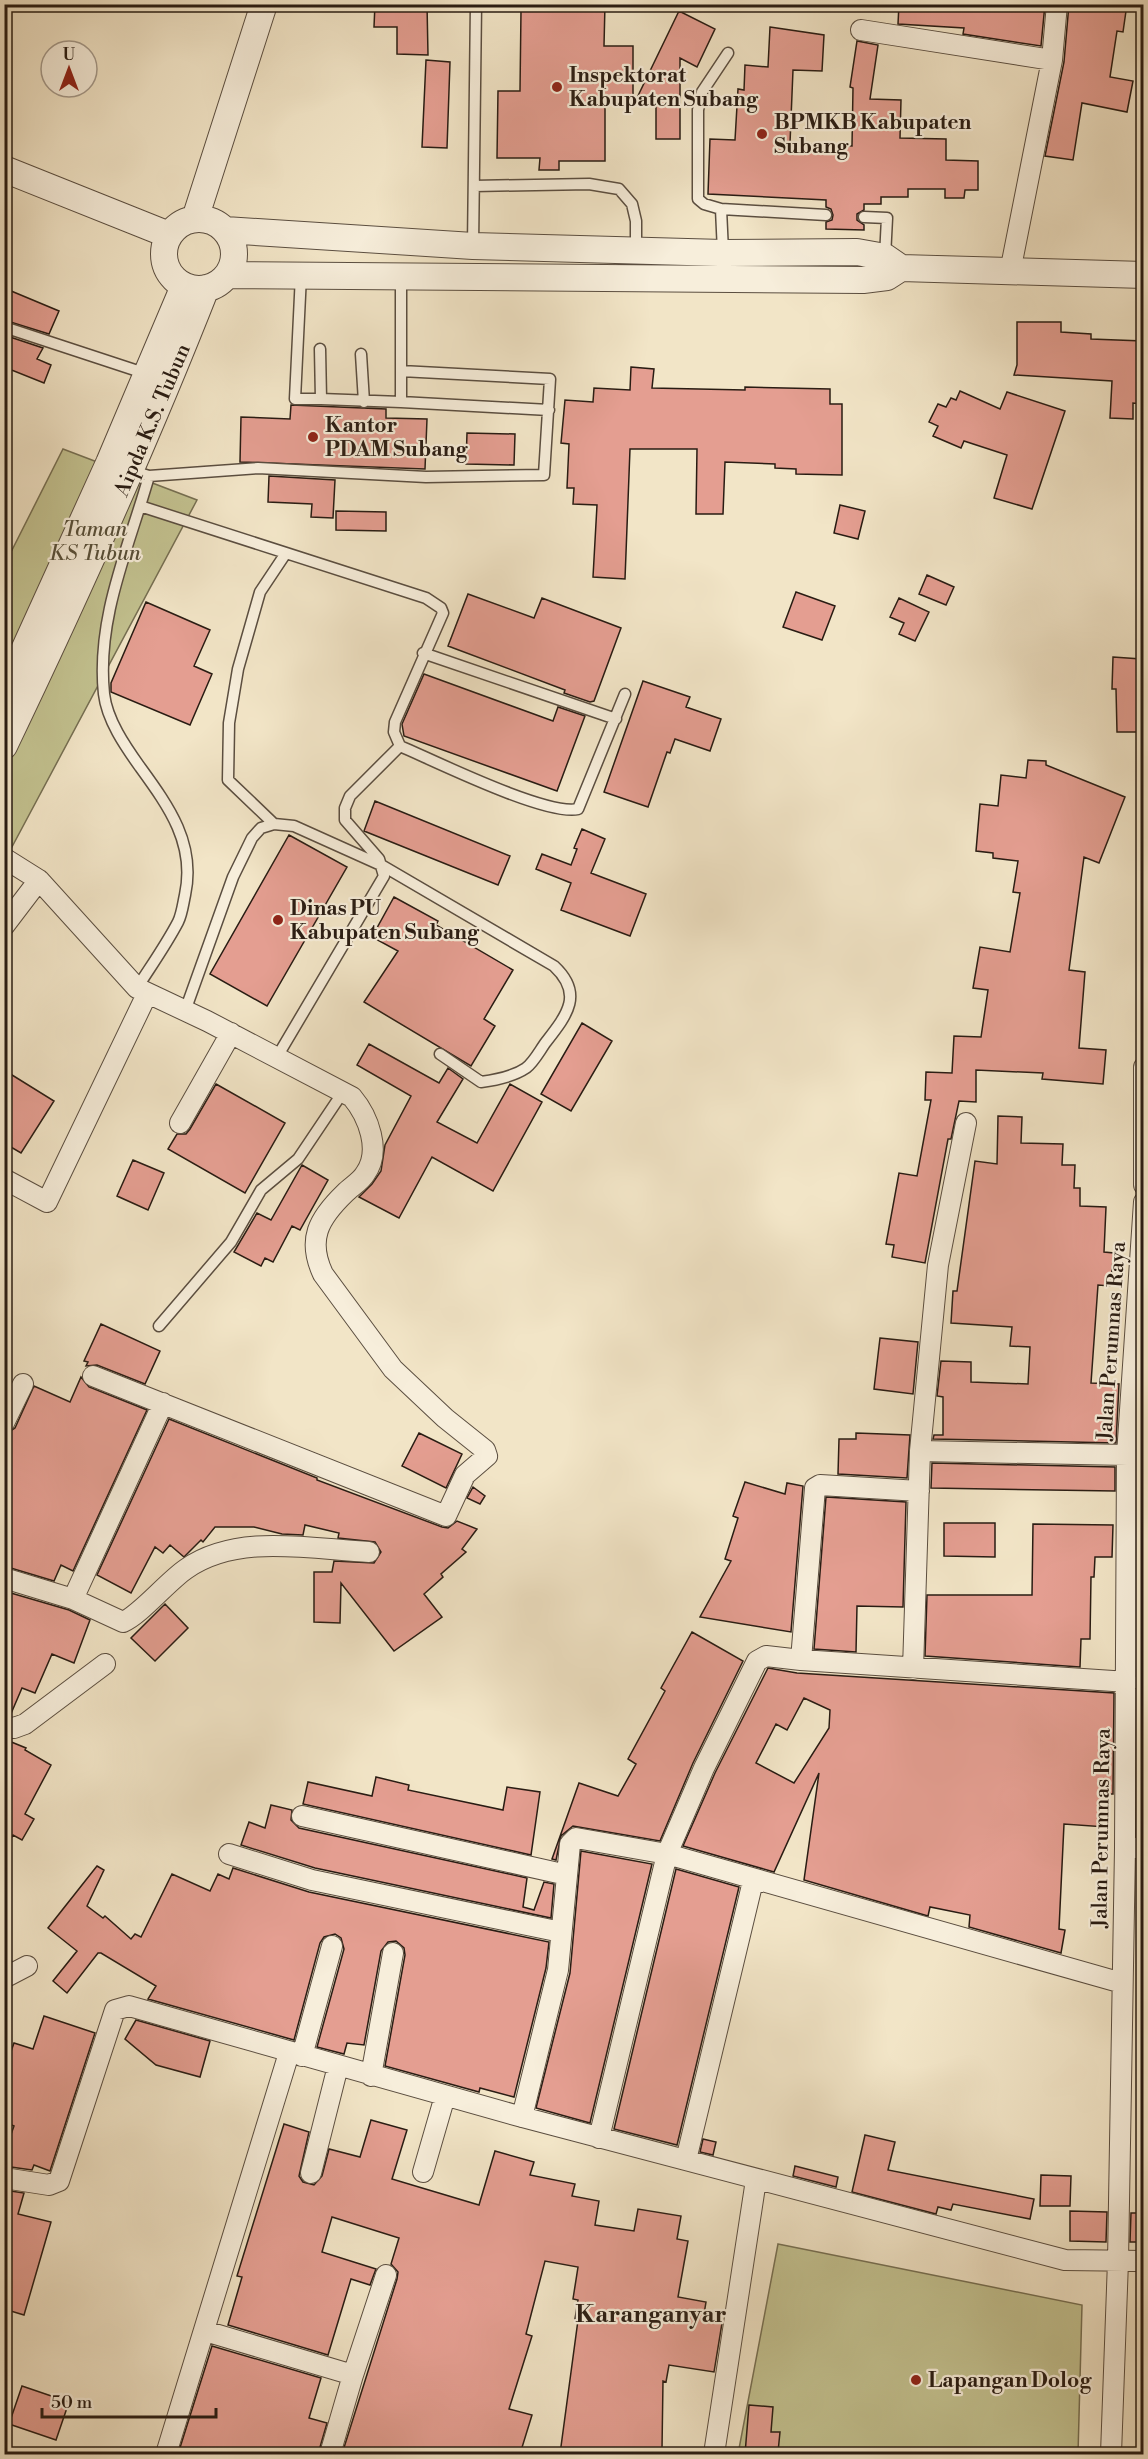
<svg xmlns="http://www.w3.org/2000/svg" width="1148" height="2459" viewBox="0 0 1148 2459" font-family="'Libre Bodoni',serif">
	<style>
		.green { fill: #c3c290; stroke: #766f52; stroke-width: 1.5 }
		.building { fill: #e49e91; stroke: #291c13; stroke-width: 1.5; fill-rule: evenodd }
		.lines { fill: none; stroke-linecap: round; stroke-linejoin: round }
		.service-casing { stroke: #5b4e40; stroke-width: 13 }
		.minor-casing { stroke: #5b4e40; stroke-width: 22 }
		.tertiary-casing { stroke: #5b4e40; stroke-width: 28 }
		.service { stroke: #f7eedb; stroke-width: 10 }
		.minor { stroke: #f7eedb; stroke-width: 20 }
		.tertiary { stroke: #f7eedb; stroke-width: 26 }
		.poi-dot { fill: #8f2418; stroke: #f7eedb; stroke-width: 2 }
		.labels { text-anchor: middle; stroke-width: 4.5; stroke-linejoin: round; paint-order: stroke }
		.poi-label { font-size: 21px; font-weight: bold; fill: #291c13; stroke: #f7eedb; text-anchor: start }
		.street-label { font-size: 21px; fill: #291c13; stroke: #f7eedb }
		.park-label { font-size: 21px; font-style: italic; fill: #574e38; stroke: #f7eedb }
		.quarter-label { font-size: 24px; font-weight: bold; fill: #291c13; stroke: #f7eedb }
	</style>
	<rect width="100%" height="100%" fill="#f2e5c7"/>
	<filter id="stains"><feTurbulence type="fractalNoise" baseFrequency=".00333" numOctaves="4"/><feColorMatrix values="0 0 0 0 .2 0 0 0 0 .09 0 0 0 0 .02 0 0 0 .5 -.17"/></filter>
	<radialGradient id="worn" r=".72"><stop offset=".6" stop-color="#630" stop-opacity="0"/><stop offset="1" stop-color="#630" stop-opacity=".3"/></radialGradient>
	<path class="green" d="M63,449L197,500L5,860V564Z
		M778,2244L1082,2305L1078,2454H738Z"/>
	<path class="building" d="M375,4H427L428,55L397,54V27H374Z
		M544,4H605L604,46H633V102H605V161H559V170H539L540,158H497L498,91H520L521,11H544Z
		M899,4H945L995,11L996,4H1045L1041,46L963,34L964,28L898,24Z
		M1069,4H1127L1123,32L1117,31L1110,77L1133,81L1127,112L1082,103L1073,160L1045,156L1064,62Z
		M679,11L715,29L697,67L680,58V139H656V102H635Z
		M770,27L824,35L822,71L793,70L790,143L852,146L853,88L850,87L857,41L878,45L870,99L901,100L900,138L946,139V160L978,161V190H965L964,198H945V189H908V197H881V204H864V210L857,214V220L864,225V230L826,229V222L832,220L833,215L831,209L826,207V200L708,194L710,139L735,140L738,89L744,90L745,65L768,67Z
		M426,60L450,62L447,148L422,147Z
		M4,288L59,311L49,334L4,320Z
		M1017,322H1061V332L1091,334V339L1143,341V404L1133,403V419L1110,418L1112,381L1014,375L1017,365Z
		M4,335L43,348L37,359L51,365L44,383L4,367Z
		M631,367L654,369L652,388L745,390V387L830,389V404H842V475L796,474V469L775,468V464L725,462L723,514H696L697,449H630L625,579L593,577L597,505L573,504L574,488H567L569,444L561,443L565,400L593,402L594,388L630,390Z
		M960,391L1000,409L1007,392L1065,411L1032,509L994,498L1007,455L964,441L961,448L933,436L938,426L929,422L938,404L946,407L951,398L956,400Z
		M291,405L386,409V418L427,419L425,469L240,462L241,417L290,419Z
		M467,433L515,434L514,465L466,464Z
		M269,476L335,480L333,518L311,517L312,504L268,502Z
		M840,505L865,511L858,539L834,533Z
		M336,511L386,512V531L336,530Z
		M927,575L954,587L946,605L919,594Z
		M796,592L835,606L822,640L783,627Z
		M468,594L534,618L542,598L621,628L594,701L590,702L564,693L565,690L448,646Z
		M899,598L929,612L915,641L899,634L904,623L890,617Z
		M146,602L210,630L194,666L212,674L190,725L111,692V683Z
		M1113,657L1141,659L1138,732H1117L1116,689H1112Z
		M424,674L553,721L558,707L585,716L557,791L404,736L402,724Z
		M643,681L690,697L686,707L721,719L710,751L675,739L670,753L667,752L648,807L604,792Z
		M1028,760L1046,761V765L1125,797L1099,863L1084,857L1069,970L1085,972L1079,1048L1106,1050L1103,1084L1042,1079L1043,1073L976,1070V1102L959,1101L951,1139H948L925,1263L892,1257L894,1245L886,1244L899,1173L917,1176L931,1100H925L926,1072L952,1073L954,1036L981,1037L988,990L973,988L980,947L1010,952L1020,893L1013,892L1018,861L993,858V853L976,851L980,804L998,806L1001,775L1026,778Z
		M375,801L510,856L498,885L364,831Z
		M582,829L605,839L591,873L646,894L630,936L561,910L571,883L536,869L542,854L571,865L577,849L574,848Z
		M289,835L347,867L267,1006L210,974Z
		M394,897L438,921L436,925L513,970L484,1019L495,1026L471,1066L364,1002L398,951L372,937Z
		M582,1023L612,1041L571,1111L541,1094Z
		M369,1044L439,1083L448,1068L463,1079L437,1122L477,1143L510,1084L542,1102L493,1191L432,1157L399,1218L359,1197L372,1184L381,1171L385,1145L411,1096L357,1065Z
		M4,1070L54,1101L21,1153L4,1143Z
		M216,1084L285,1123L245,1193L168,1149L177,1134H186L190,1129Z
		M998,1116L1022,1117L1021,1143L1063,1144L1062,1165H1075L1074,1188H1080V1206L1106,1207L1104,1252L1114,1253L1110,1286L1098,1285L1091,1383L1119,1384L1116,1443L933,1439L934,1435H943V1397L937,1396L941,1361L971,1362V1382L1028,1384L1030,1347L1010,1346L1012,1327L951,1323L953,1291H957L975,1161L997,1164Z
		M133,1160L164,1173L148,1210L117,1196Z
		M302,1165L328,1180L300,1230L292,1226L273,1262L265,1258L261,1266L234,1252L257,1213L271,1220Z
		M101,1324L160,1351L145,1384L97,1365L86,1366L88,1362L84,1361Z
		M880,1338L918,1342L913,1394L874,1389Z
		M81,1377L89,1387L147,1410L73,1571L61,1565L54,1581L4,1566V1435L15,1428L34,1386L70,1402Z
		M169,1419L317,1478V1480L442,1527L448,1528L457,1521L477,1529L462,1549L466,1552L441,1574L443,1577L424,1594L442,1617L394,1651L341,1583L340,1623L314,1622V1572H332L334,1561L374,1563L381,1552L375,1542L338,1538L339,1533L305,1525L303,1535L282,1534L254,1527H215L203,1542L201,1540L184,1557L170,1545L163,1553L155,1547L131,1593L97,1575Z
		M419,1433L462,1454L446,1488L402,1466Z
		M856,1433L910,1435L907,1478L838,1474L839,1439H856Z
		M932,1463L1115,1467V1491L931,1488Z
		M745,1482L785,1494L787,1483L803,1486L791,1632L700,1617L731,1561L725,1559L738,1518L733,1516Z
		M473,1487L485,1496L480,1504L467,1498Z
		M826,1497L906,1502L903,1607L857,1606L856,1652L814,1649Z
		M944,1523H995V1557L944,1556Z
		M1033,1524L1113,1525L1112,1557H1095L1094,1577H1091L1090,1639H1081L1080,1667L925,1656L927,1595H1032Z
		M4,1591L69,1610L90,1620L74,1663L52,1654L35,1693L22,1688L10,1716L4,1715Z
		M165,1604L188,1628L155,1661L131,1638Z
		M692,1632L743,1661L693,1763L660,1841L573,1826L561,1836L556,1860L552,1859L579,1783L618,1796L636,1764L628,1759L665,1691L661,1688Z
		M768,1668L797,1673L1114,1693L1113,1794H1108L1106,1827L1064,1824L1059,1929L1065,1930L1061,1953L969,1927L970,1915L930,1907L928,1916L804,1880L819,1773L774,1872L683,1846L715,1773ZM804,1698L830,1710L829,1728L794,1783L756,1763L776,1724L787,1730Z
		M1140,1684H1143V1795H1137Z
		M4,1739L26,1748L25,1750L51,1765L25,1814L34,1819L22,1840L13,1835L4,1851Z
		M376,1777L409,1785L408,1790L503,1810L507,1787L540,1792L531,1855L303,1804L308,1782L372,1796Z
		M271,1805L292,1810L291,1820L299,1828L527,1878L523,1907L534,1910L544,1882L554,1884L551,1918L315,1868L241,1845L249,1822L265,1828Z
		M581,1851L652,1864L590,2123L536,2108L570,1973Z
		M97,1866L104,1870L87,1906L103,1918L105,1916L131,1939L135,1934L141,1937L172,1874L210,1891L218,1874L229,1879L233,1868L309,1892L549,1942L546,1968L514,2097L480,2088L479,2092L385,2066L405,1955L404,1948L396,1941L388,1942L381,1951L364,2045L347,2043L344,2054L317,2047L344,1949L341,1938L335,1934L324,1937L320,1943L294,2040L148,1999L156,1986L101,1953H98L67,1993L53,1981L77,1951L48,1928Z
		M676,1869L739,1887L677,2145L614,2129Z
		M44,2016L95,2033L50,2171L34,2165L32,2170L4,2166V2154L14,2126L4,2122V2071L14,2043L33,2049Z
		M136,2020L210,2041L200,2077L156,2065L125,2039Z
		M371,2120L407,2130L392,2179L479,2205L495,2151L534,2162L530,2175L575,2184L572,2196L599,2201L595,2225L634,2231L638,2209L681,2216L677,2239L688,2241L678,2297L706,2302L703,2320L722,2323L714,2372L669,2365L666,2382L663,2381L662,2449H635V2454H560L578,2320L575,2319L578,2300L573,2299L578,2267L545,2261L526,2334L532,2336L509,2409L532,2415L520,2454H342L397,2279L398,2272L391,2264L399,2238L332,2217L322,2252L376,2269L370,2285L351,2279L328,2355L228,2325L242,2277L237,2276L284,2124L309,2132L299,2176L303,2182L314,2185L322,2176L329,2149L360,2157Z
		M865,2135L895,2142L888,2170L1034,2199L1030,2219L953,2204L951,2210L938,2207L936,2214L852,2192Z
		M703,2139L716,2142L713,2155L700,2152Z
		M795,2166L838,2177L836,2187L793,2176Z
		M1041,2175L1071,2176L1070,2206H1040Z
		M4,2190L24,2193L18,2214L51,2222L24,2315L4,2309Z
		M1070,2211L1107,2212L1106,2242L1070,2241Z
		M1131,2213H1143V2242H1130Z
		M212,2346L321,2378L309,2418L327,2423L318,2454H178Z
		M22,2386L69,2402L56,2440L9,2424Z
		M749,2405L773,2407L771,2432H780L778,2452L745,2454Z"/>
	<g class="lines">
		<defs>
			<path id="service" d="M474,186L589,184L619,189L632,204L636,221V251
				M721,209L826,215
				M864,217L887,218L885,257
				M473,246L476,4
				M723,252L721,209L704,204L698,199V110L702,92L728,53
				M301,275L295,399H321
				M401,276V371
				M4,327L147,374
				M361,354L364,402
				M401,402L549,410
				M129,470L149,476L258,468L426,477L544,475L550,379L401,371V402L321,399L320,349
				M140,506L426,598L441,608L443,613L395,722L394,732L400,746
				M423,653L616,719
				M274,824L228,780L229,723L238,669L260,592L286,553
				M137,988C151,966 166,945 178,922C182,914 183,904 185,895C196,844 169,807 140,767C125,746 107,720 104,694C96,618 129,547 149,476
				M185,1011L233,877L252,838L261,828L274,824L294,826L383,866L554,966C584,994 567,1015 546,1042C540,1050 534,1062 526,1068C513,1077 496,1080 481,1082L440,1054
				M277,1057L384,876L379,859L345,820V808L350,796L400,746C435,761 546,816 578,809L625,694
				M159,1326L231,1242L261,1190L298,1159L343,1092"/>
			<path id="minor" d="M861,30L1052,60
				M1010,272L1052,60L1057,4
				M4,858L39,880L4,926
				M39,880L137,988L207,1021L352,1097C368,1116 382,1151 365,1174C361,1181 351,1187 345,1193C318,1219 307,1240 323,1274L393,1369L445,1418L485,1450L487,1456L465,1475L446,1516L93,1376
				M1144,1067V1185
				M180,1123L231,1033
				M4,1179L47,1202L147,994
				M4,1423L23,1384
				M920,1451L1127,1455
				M919,1491L820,1485L815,1488L801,1660L1128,1682
				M4,1578L73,1599L163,1403
				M73,1599L123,1622C140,1615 167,1582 186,1569C237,1533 310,1549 369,1552
				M913,1669L920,1451L938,1265L966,1123
				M4,1727L14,1728L25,1724L105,1664
				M302,1816L567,1875
				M1125,1848H1144
				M229,1854L312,1880L561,1932
				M4,1978L27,1966
				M302,2056L332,1946
				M371,2076L393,1953
				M522,2117L558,1970L570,1844L576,1838L667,1854L1122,1983
				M599,2138L667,1854L704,1768L757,1661L766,1656L801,1660
				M686,2160L753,1881
				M423,2172L445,2096
				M311,2173L338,2066
				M4,2178L49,2185L59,2181L115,2010L129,2006L522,2117L1065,2260L1144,2261
				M205,2331L353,2375L330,2454
				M353,2375L386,2275
				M166,2454L289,2053
				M714,2454L756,2180
				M1111,2454L1118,2261L1125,1848L1127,1455L1144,1202"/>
			<path id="tertiary" d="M4,169L169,235
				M195,219L264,4
				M164 254a35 35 0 1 1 70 0a35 35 0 1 1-70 0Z
				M225,230L473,246L723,253L857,252L885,257L901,268
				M227,275L863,280L887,277L901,268L1144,275
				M4,694L109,463L184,286
				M4,746C76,596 145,443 206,288"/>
		</defs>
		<use href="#service" class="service-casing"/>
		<use href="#minor" class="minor-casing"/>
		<use href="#tertiary" class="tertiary-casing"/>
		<use href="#service" class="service"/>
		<use href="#minor" class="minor"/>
		<use href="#tertiary" class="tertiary"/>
	</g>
	<g class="poi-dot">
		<circle cx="557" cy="87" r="6"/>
		<circle cx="762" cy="134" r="6"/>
		<circle cx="313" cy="437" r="6"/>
		<circle cx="278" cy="920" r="6"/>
		<circle cx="916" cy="2380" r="6"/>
	</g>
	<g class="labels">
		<g class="poi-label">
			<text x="569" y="82">Inspektorat<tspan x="569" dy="24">Kabupaten Subang</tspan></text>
			<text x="774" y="129">BPMKB Kabupaten<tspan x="774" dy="24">Subang</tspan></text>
			<text x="325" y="432">Kantor<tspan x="325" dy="24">PDAM Subang</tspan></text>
			<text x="290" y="915">Dinas PU<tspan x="290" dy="24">Kabupaten Subang</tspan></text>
			<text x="928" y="2387">Lapangan Dolog</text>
		</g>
		<g class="street-label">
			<text transform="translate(152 420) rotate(-67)" y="7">Aipda K.S. Tubun</text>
			<text transform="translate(1111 1341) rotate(-86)" y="7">Jalan Perumnas Raya</text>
			<text transform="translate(1101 1828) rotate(-89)" y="7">Jalan Perumnas Raya</text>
		</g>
		<g class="park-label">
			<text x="95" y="536">Taman<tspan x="95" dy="24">KS Tubun</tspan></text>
		</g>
		<g class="quarter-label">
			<text x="651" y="2322">Karanganyar</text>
		</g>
	</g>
	<rect width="1148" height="2459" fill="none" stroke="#f2e5c7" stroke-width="24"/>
	<rect x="6" y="6" width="1136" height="2447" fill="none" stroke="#291c13" stroke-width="3"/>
	<rect x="12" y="12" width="1124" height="2435" fill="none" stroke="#291c13" stroke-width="1.5"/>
	<g transform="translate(69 69)"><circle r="28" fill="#f7eedb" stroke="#a59a8b" stroke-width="1.5"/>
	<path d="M0-4.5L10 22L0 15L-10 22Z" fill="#8f2418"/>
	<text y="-9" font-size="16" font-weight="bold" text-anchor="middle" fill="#291c13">U</text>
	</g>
	<path d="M42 2408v9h174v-9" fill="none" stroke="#291c13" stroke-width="3"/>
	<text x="51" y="2408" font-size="18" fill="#291c13" stroke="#f7eedb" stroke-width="4.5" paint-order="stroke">50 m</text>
	<rect width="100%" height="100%" filter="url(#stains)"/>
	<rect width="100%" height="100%" fill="url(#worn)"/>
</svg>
